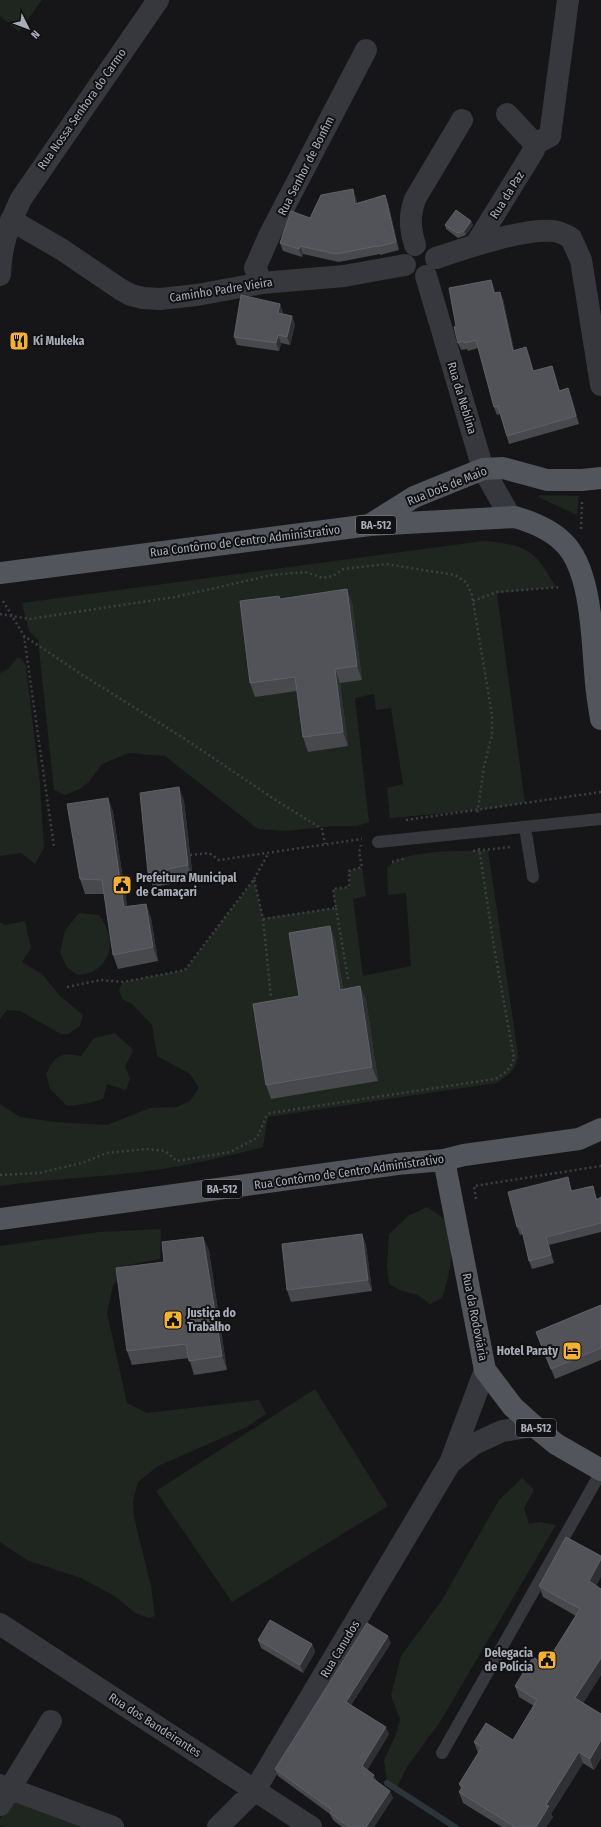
<svg xmlns="http://www.w3.org/2000/svg" width="601" height="1827" viewBox="0 0 601 1827" font-family="'Fira Sans Condensed',sans-serif">
	<style>
		.green { fill: #1e261f }
		.lines { fill: none; stroke-linecap: round; stroke-linejoin: round }
		.stream { stroke: #2c353c; stroke-width: 6 }
		.path { stroke: #3d3f44; stroke-width: 2.5; stroke-dasharray: 2 3; stroke-linecap: butt }
		.lane { stroke: #37383d; stroke-width: 12 }
		.street { stroke: #37383d; stroke-width: 22 }
		.primary { stroke: #53555c; stroke-width: 22 }
		.wall { fill: #47494d }
		.shaded-wall { fill: #2f3033 }
		.building { fill: #525359; stroke: #5f6168 }
		.labels { text-anchor: middle; stroke-width: 4; stroke-linejoin: round; paint-order: stroke }
		.shield { fill: #111113; stroke: #7b7e86; stroke-width: 1 }
		.shield-label { font-size: 11px; font-weight: bold; fill: #a8adb8 }
		.street-label { font-size: 12px; fill: #a8adb8; stroke: #111113 }
		.poi-label { font-size: 12px; font-weight: bold; fill: #a8adb8; stroke: #111113; text-anchor: start }
	</style>
	<rect width="100%" height="100%" fill="#161618"/>
	<path class="green" d="M0,0H42L19,32L0,16Z
		M540,495L579,496L577,515L538,497Z
		M483,541C495,541 520,545 529,552C541,560 549,576 556,587L497,593L525,803L489,809L390,818L387,788L403,784L391,708L376,710L374,694L355,698L369,822L357,826H332L287,831L258,829L165,756L129,753L102,764L89,782L80,789L65,795L54,790L38,640L29,631L22,603Z
		M17,658H21L26,666L40,785L44,848L35,864L21,853L0,856V673L8,669Z
		M488,850L518,1054C516,1071 510,1074 496,1083L268,1117L263,1147C226,1157 187,1166 149,1171C100,1177 50,1179 0,1186V1104L20,1117L55,1122L107,1125L150,1108L177,1107L190,1101L199,1088L190,1074L157,1056L152,1025L132,1004L122,999L119,989L123,982L185,970L254,879L263,918L335,908L333,889L349,887V871L362,867L366,896L353,899L363,976L411,966L406,893L388,895L387,868C404,848 462,852 488,850Z
		M79,913L99,915C113,933 116,959 92,972C88,974 82,974 77,975L67,967L60,953L65,930Z
		M25,921L31,948L22,962L42,974L60,996L83,1015L80,1026L68,1034H61L20,1011L7,1010L0,1019V922L5,925Z
		M115,1033L133,1050L125,1067L130,1078L126,1090L107,1084L103,1099L85,1104L67,1106L50,1089L46,1074C55,1056 60,1051 81,1056L94,1038Z
		M427,1207C433,1211 440,1215 445,1220C458,1236 449,1280 442,1298L430,1304L418,1295L402,1291L389,1284L387,1265L389,1234L408,1216Z
		M161,1229L160,1259L128,1265L113,1286L107,1313L127,1403L147,1413L259,1400L266,1414L247,1427L158,1466L138,1482L133,1500L134,1517L151,1586L155,1616L149,1618L135,1613L116,1597L81,1578L27,1560L0,1542V1246L99,1232Z
		M315,1389L388,1506L232,1602L156,1491Z
		M522,1478L534,1490L524,1508L529,1524L539,1522L556,1525L440,1722L407,1767L396,1789L387,1783L384,1760L395,1737L400,1720L391,1695L401,1656L442,1600L499,1500Z
		M12,1797L85,1827H3L0,1825V1819Z"/>
	<g class="lines">
		<path class="stream" d="M387,1783L455,1827"/>
		<path class="path" d="M581,529L582,502
			M3,601L24,636L84,676L185,739L277,801L316,825L322,829L325,844
			M473,601L497,592L561,587
			M0,614L30,619L175,597L272,575L305,572L323,578L333,576L343,569L386,564L455,575L466,582L472,595L492,715V735L484,767L477,815
			M24,636L54,847
			M406,820L601,792
			M473,851L511,847
			M190,855L209,853L219,860L362,839
			M392,862L406,858
			M254,879L268,854
			M336,908L348,979
			M263,919L271,997
			M67,987L101,980L123,982L185,970L254,879L263,919L336,908L333,889L349,887V871L362,867L359,852L361,845
			M0,1175L39,1173L82,1163L107,1153L147,1149L165,1151L177,1161L230,1152L257,1138L266,1117L270,1113L495,1079C505,1074 511,1068 514,1058L494,947L479,848
			M476,1199L474,1186L601,1166"/>
		<path class="lane" d="M525,827L533,877
			M378,842L601,819
			M442,1753L601,1472"/>
		<path class="street" d="M507,114L535,144
			M535,144L550,136L568,0
			M11,220L61,249L120,289L131,295L143,298L160,299L197,295L262,283L344,276L405,265
			M476,244L534,150L535,144
			M415,245C410,229 409,216 415,199L462,120
			M436,258C466,248 523,228 554,231C560,232 566,235 571,238L581,260L601,385
			M0,275C1,244 8,227 21,199L158,0
			M426,276L483,469L510,516
			M262,283L255,268L270,234L366,50
			M450,1463L474,1444L502,1431L534,1426
			M0,1624L311,1827
			M0,1785L113,1827
			M0,1805L51,1721
			M218,1827L255,1790L450,1463L485,1370"/>
		<path class="primary" d="M371,524L414,497L483,469L503,468L547,480H582L601,478
			M0,573L370,525L515,517C532,522 550,529 563,542C593,570 592,644 596,683C597,695 599,707 601,719
			M444,1160L485,1370L513,1407L534,1426L556,1444L601,1470
			M0,1219L397,1164L444,1160L464,1155L579,1139L601,1129"/>
	</g>
	<path class="wall" d="M385,195L388,203L399,250L380,255V254L339,262L303,254L302,257L283,251L280,243L310,218L356,197L357,203Z
		M471,221L473,225L466,235L458,238L446,229L445,225Z
		M491,280L495,292L503,299L514,350L526,347L533,371L552,366L560,391L571,396L579,424L509,444L500,414L497,415L494,407L478,348L468,351L467,349L461,350L458,343L456,326Z
		M283,312V314L295,324L290,345L281,343L279,351L237,345L234,337Z
		M347,589L352,603L362,680L340,683L348,746L308,752L303,737L297,691L255,697L250,683L279,596L280,599Z
		M179,787L184,801L193,880L153,887L148,873Z
		M108,798L113,812L127,906L146,904L151,918L158,961L118,969L113,955L104,894H85L80,879Z
		M330,926L335,940L343,989L360,986L366,1000L378,1081L271,1099L266,1085L299,996Z
		M570,1185L572,1191L593,1186L597,1199L601,1197V1232L549,1245L554,1263L532,1269L529,1261L523,1234L520,1235L517,1227Z
		M362,1234L366,1245L372,1291L291,1302L287,1290Z
		M203,1237L209,1251L227,1370L194,1375L189,1358L132,1365L127,1351L164,1262Z
		M601,1305V1360L555,1379L536,1332Z
		M539,1586H596L601,1675L583,1703L601,1714V1758L594,1770L583,1763L551,1814L553,1817L546,1827H502L463,1803L459,1792L461,1789L459,1784L478,1753L474,1742L513,1740L534,1706L519,1697L515,1686L545,1665L576,1616L543,1597Z
		M258,1640L312,1644L315,1652L303,1673L261,1648Z
		M391,1643L351,1705L389,1734L367,1770L377,1781L393,1798L374,1827H342L333,1820L330,1814L278,1776L275,1769Z"/>
	<path class="shaded-wall" d="M353,189L356,197L358,212L355,204Z
		M385,195L388,203L399,250L396,242Z
		M471,221L473,225L466,235L464,231Z
		M300,246L303,254L302,257L299,249Z
		M491,280L494,288L497,300L494,293Z
		M500,292L503,299L516,358L513,351Z
		M280,304L283,312L281,321L278,313Z
		M292,316L295,324L290,345L287,337Z
		M278,335L281,343L279,351L276,343Z
		M526,347L529,355L536,379L533,371Z
		M552,366L555,374L562,399L559,391Z
		M568,388L571,396L579,424L576,416Z
		M347,589L352,603L362,680L357,666Z
		M335,669L340,683L348,746L343,732Z
		M179,787L184,801L193,880L188,865Z
		M108,798L113,812L129,921L124,907Z
		M146,904L151,918L158,961L153,947Z
		M330,926L335,940L345,1004L340,990Z
		M360,986L366,1000L378,1081L372,1067Z
		M362,1234L366,1245L372,1291L368,1280Z
		M203,1237L209,1251L227,1370L222,1356Z
		M546,1237L549,1245L554,1263L551,1255Z
		M601,1559V1577L593,1592L589,1581Z
		M388,1636L391,1643L348,1709L346,1702Z
		M312,1644L315,1652L303,1673L300,1665Z
		M601,1658V1675L579,1709L575,1698Z
		M386,1727L389,1734L365,1774L362,1766Z
		M601,1740V1758L594,1770L590,1759Z
		M579,1752L583,1763L551,1814L553,1817L546,1827H536L546,1805Z
		M374,1775L377,1782L372,1778Z
		M390,1791L393,1798L374,1827H366Z"/>
	<path class="building" d="M353,189L355,204L385,195L396,242L377,247V246L336,254L300,246L299,249L280,243L291,211L310,218L321,195Z
		M456,210L471,221L464,231L457,233L445,225Z
		M491,280L494,293L500,292L513,351L526,347L533,371L552,366L559,391L568,388L576,416L507,436L498,406L494,407L476,340L465,343L464,341L458,343L454,327L456,326L449,288Z
		M241,295L280,304L278,313L292,316L287,337L278,335L276,343L234,337Z
		M347,589L357,666L335,669L343,732L303,737L295,677L250,683L240,601L279,596L280,599Z
		M179,787L188,865L148,873L140,793Z
		M108,798L124,907L146,904L153,947L113,955L102,880L80,879L67,804Z
		M330,926L340,990L360,986L372,1067L266,1085L253,1004L299,996L289,933Z
		M568,1177L571,1191L593,1186L596,1200L601,1197V1223L546,1237L551,1255L529,1261L521,1226L517,1227L508,1192Z
		M362,1234L368,1280L287,1290L282,1244Z
		M203,1237L222,1356L189,1361L186,1344L127,1351L116,1268L164,1262L162,1242Z
		M601,1305V1348L551,1369L536,1332Z
		M566,1537L601,1556V1559L589,1581L601,1589V1658L575,1698L601,1714V1740L590,1759L579,1752L546,1805L549,1806L536,1827H515L459,1792L463,1786L459,1784L482,1747L474,1742L486,1723L513,1740L537,1700L515,1686L533,1657L545,1665L580,1609L539,1586Z
		M270,1620L312,1644L300,1665L258,1640Z
		M367,1623L388,1636L346,1702L386,1727L362,1766L374,1775L372,1778L390,1791L366,1827H349L330,1813L332,1810L275,1769Z"/>
	<defs>
		<symbol id="restaurant-square" viewBox="-11 -11 22 22"><rect x="-9" y="-9" width="18" height="18" rx="4" fill="#f5b131" stroke="#111113"/><path d="M-5-6h1v4h1v-4h1v4h1v-4h1v5L-1.5 .5V6h-2V.5L-5-1ZM5-6V6H3V1.5H1.5Q1.5-4 5-6Z" fill="#111"/></symbol>
		<symbol id="civic-square" viewBox="-11 -11 22 22"><rect x="-9" y="-9" width="18" height="18" rx="4" fill="#f5b131" stroke="#111113"/><path d="M-.6-6.5H3V-4.5H.6V-3L4-1V1h2V6H-6V1h2V-1L-.6-3ZM-1.2 2.5V6h2.4V2.5Z" fill="#111"/></symbol>
		<symbol id="hotel-square" viewBox="-11 -11 22 22"><rect x="-9" y="-9" width="18" height="18" rx="4" fill="#f5b131" stroke="#111113"/><path d="M-6-4.5h1.5V1H6V5H4.5V3h-9V5H-6ZM-4 0a1.8 1.8 0 1 1 3.6 0ZM.5 0V-2.5h3Q6-2.5 6 0Z" fill="#111"/></symbol>
	</defs>
	<g fill-rule="evenodd">
		<use href="#restaurant-square" x="8" y="330" width="22" height="22"/>
		<use href="#civic-square" x="111" y="874" width="22" height="22"/>
		<use href="#civic-square" x="162" y="1309" width="22" height="22"/>
		<use href="#hotel-square" x="561" y="1340" width="22" height="22"/>
		<use href="#civic-square" x="536" y="1649" width="22" height="22"/>
	</g>
	<g class="labels">
		<g class="shield">
			<rect x="356" y="516" width="40" height="18" rx="3"/>
			<rect x="202" y="1180" width="40" height="18" rx="3"/>
			<rect x="516" y="1419" width="40" height="18" rx="3"/>
		</g>
		<g class="shield-label">
			<text x="376" y="529">BA-512</text>
			<text x="222" y="1193">BA-512</text>
			<text x="536" y="1432">BA-512</text>
		</g>
		<g class="street-label">
			<text transform="translate(82 109) rotate(-55)" y="4">Rua Nossa Senhora do Carmo</text>
			<text transform="translate(306 166) rotate(-63)" y="4">Rua Senhor de Bonfim</text>
			<text transform="translate(507 195) rotate(-58)" y="4">Rua da Paz</text>
			<text transform="translate(221 290) rotate(-9)" y="4">Caminho Padre Vieira</text>
			<text transform="translate(462 398) rotate(73)" y="4">Rua da Neblina</text>
			<text transform="translate(447 486) rotate(-22)" y="4">Rua Dois de Maio</text>
			<text transform="translate(245 541) rotate(-7)" y="4">Rua Contôrno de Centro Administrativo</text>
			<text transform="translate(349 1172) rotate(-8)" y="4">Rua Contôrno de Centro Administrativo</text>
			<text transform="translate(475 1317) rotate(79)" y="4">Rua da Rodoviária</text>
			<text transform="translate(340 1649) rotate(-59)" y="4">Rua Canudos</text>
			<text transform="translate(155 1725) rotate(33)" y="4">Rua dos Bandeirantes</text>
		</g>
		<g class="poi-label">
			<text x="33" y="345">Ki Mukeka</text>
			<text x="136" y="882">Prefeitura Municipal<tspan x="136" dy="14">de Camaçari</tspan></text>
			<text x="187" y="1317">Justiça do<tspan x="187" dy="14">Trabalho</tspan></text>
			<text x="558" y="1355" text-anchor="end">Hotel Paraty</text>
			<text x="533" y="1657" text-anchor="end">Delegacia<tspan x="533" dy="14">de Polícia</tspan></text>
		</g>
	</g>
	<g transform="translate(28 28) rotate(132)" stroke="#111113" stroke-width="3" paint-order="stroke">
	<path d="M0-3L7 15L0 10L-7 15Z" fill="#a8adb8"/>
	<text y="-6" font-size="11" font-weight="bold" text-anchor="middle" fill="#a8adb8">N</text>
	</g>
</svg>
